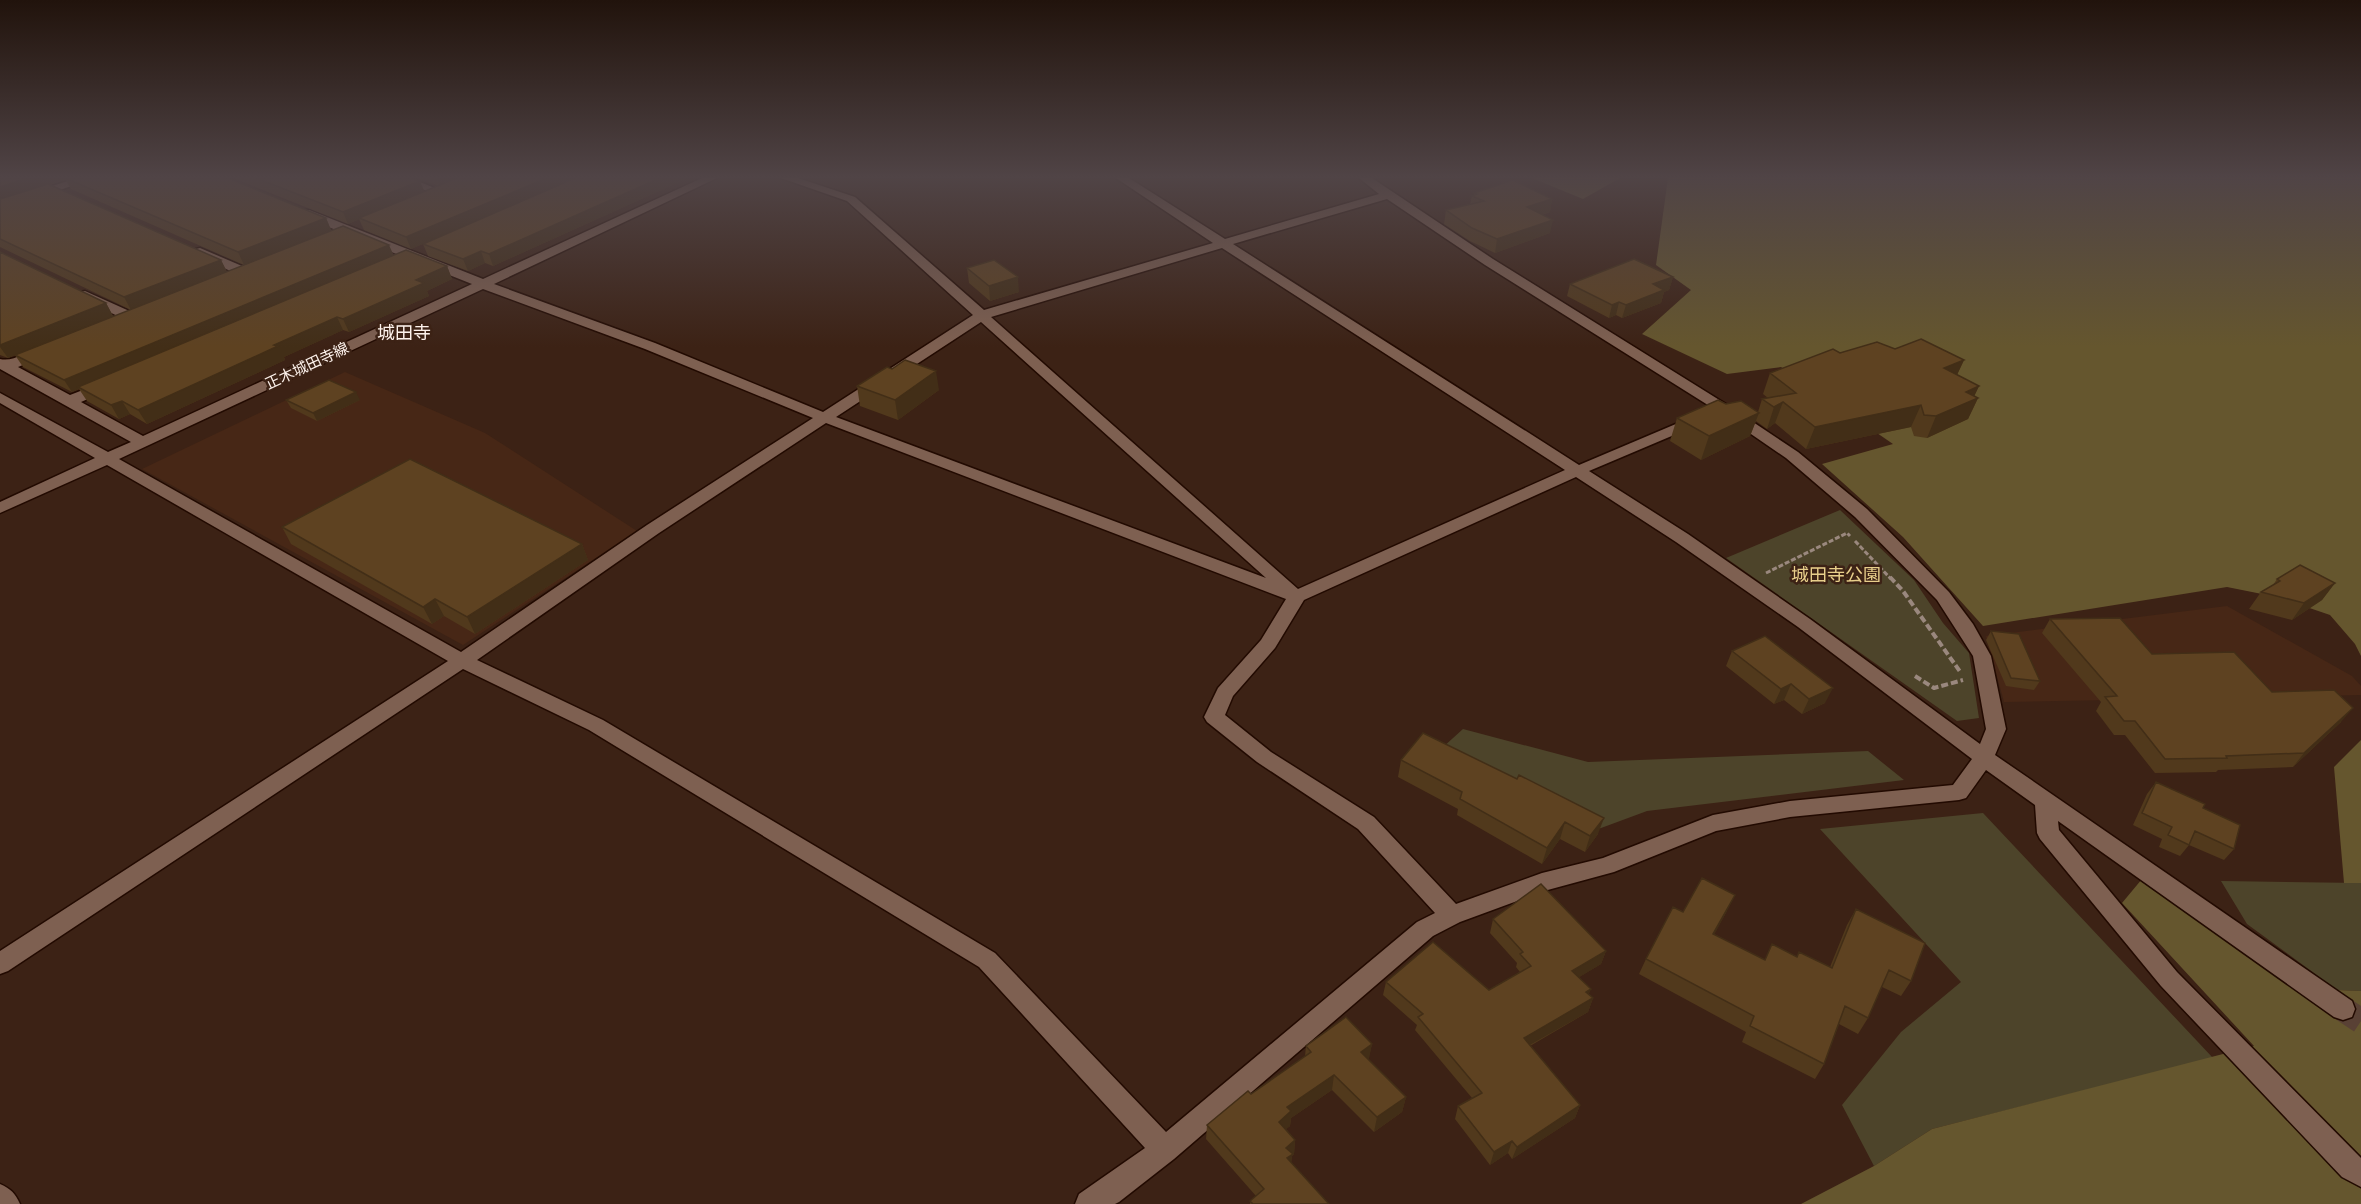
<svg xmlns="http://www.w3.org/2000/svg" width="2361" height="1204" viewBox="0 0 2361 1204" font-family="Barlow,'Noto Sans JP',sans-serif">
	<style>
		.built { fill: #472716 }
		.green { fill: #4d442a }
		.forest { fill: #65562e }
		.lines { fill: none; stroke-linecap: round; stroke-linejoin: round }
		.minor-tunnel { stroke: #594135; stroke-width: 25; stroke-dasharray: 25 12; stroke-linecap: butt }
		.minor-casing { stroke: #220a01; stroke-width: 3 }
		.path-far1 { stroke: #9a887e; stroke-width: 3; stroke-dasharray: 5 2; stroke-linecap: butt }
		.path { stroke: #9a887e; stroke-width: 4; stroke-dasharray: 7 3; stroke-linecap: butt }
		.minor { fill: #7e6051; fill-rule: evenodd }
		.wall { fill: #51391c }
		.shaded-wall { fill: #422e17 }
		.building { fill: #5e4221; stroke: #422e17; stroke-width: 1.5 }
		.labels { text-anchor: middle; stroke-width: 5; stroke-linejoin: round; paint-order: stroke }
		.far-street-label { font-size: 15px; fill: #fdf2ec; stroke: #3c2215 }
		.far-quarter-label { font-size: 18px; fill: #fdf2ec; stroke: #3c2215 }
		.park-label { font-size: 18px; fill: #e8cf8b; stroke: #3c2215 }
	</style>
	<rect width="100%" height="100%" fill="#3c2215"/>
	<path class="built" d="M345,372L485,433L637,531L463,645L142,469Z
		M2227,606L2352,676L2361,686V695L2004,702L1986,636Z"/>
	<path class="green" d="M1840,510L1914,580L1943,623L1969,653L1979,718L1957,721L1726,558Z
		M1463,729L1588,762L1868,751L1904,780L1647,811L1593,831L1442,748Z
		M1983,813L2213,1058L1932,1129L1874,1166L1842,1105L1901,1032L1961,982L1820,829Z
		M2221,881L2361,883V991L2337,990L2247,924Z"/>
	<path class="forest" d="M1532,178H1620L1583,199Z
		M1668,178H2361V656L2355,644L2330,615L2277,597L2227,587L1983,626L1903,537L1822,464L1893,444L1781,367L1727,374L1642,334L1691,290L1656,265Z
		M2361,740V883H2344L2334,767Z
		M2142,879L2326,1008L2337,990L2361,991V1204H1801L1874,1166L1932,1129L2254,1046L2122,903Z"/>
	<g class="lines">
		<path class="minor-tunnel" d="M2343,1009L2361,1021"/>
		<defs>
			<path id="minor" d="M77,178H94L0,211V203Z
				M394,178H410L447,193L441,196L437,195Z
				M702,178H717L494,284L655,343L823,412L973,315L847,201L781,178H798L855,197L984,310L1213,243L1116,178H1129L1225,239L1379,194L1359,178H1372L1493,259L1729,406L1798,452L1867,509L1949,592L1973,624L1991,656L2006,729L1995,755L2352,1001L2355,1009L2352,1017L2343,1020L2334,1017L2058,821L2059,830L2177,972L2361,1158V1187L2342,1177L2161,986L2040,839L2037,833L2035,805L1986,770L1966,798L1959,800L1790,817L1716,831L1614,872L1544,891L1460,922L1433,936L1174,1159L1119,1202L1115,1204H1075L1079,1194L1145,1148L979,967L589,730L463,669L8,971L0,974V951L448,661L107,465L0,513V502L95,458L0,403V393L108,452L131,442L0,369V359C16,363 29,346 45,350L47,353L45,356L18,367L70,395L101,383H111L113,386L111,389L81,402L143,436L472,284L301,216V210H309L483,279ZM1387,199L1485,265L1719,412L1786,458L1855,517L1937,600L1973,656L1986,729L1980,744L1810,619L1688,534L1589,471L1700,424L1703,421L1700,418H1690L1579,465L1233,244ZM1222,248L1565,470L1298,589L991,317ZM483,289L645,349L813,418L647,525L461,652L119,459ZM981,322L1266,578L836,417ZM826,423L1286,599L1261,640L1218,688L1204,717L1207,722L1257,762L1358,829L1435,913L1417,922L1166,1132L995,953L603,720L477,660L659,533ZM1576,477L1676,542L1798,627L1972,759L1953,785L1790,801L1713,815L1603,858L1542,873L1456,904L1374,817L1271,752L1225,715L1233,696L1275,648L1304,600Z
				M200,248L249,269L250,272L244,276L239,275L196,255L194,252L196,249Z
				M85,291L136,314L138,317L131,321L126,320L80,298L78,295L80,292Z
				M0,1184C11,1189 15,1193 20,1204H0Z"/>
		</defs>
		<use href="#minor" class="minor-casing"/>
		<path class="path-far1" d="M1855,541L1891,579
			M1766,573L1847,533L1850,536"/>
		<path class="path" d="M1890,577L1903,591L1961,673
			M1915,676L1934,688L1963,680"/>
		<use href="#minor" class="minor"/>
	</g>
	<path class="wall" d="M0,178H228L326,218L331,230L244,265L71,189L65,179L50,185L221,260L227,272L131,310L0,247Z
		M233,178H412L424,192L439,186L417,178H688L493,266L485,263L468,271L428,256L423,244L448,233L411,249L364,230L359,219L348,224Z
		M1474,193L1552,199L1550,212L1542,215L1550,233L1495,253L1470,241L1444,224L1446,210L1470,204L1472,196L1474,195Z
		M0,252L106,303L113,316L38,346L394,255L447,266L452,279L427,291L429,296L349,332L343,330L284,357L285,360L147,424L130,414L119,419L87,401L79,389L72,392L23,367L15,355L8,358L0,355Z
		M967,268L1019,292L990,301L969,283Z
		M1673,277L1669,290L1664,292L1661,303L1622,318L1616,315L1609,318L1567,296L1570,284Z
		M1895,349L1964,360L1957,375L1979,386L1974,396L1978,398L1968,419L1927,438L1914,436L1911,427L1806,449L1775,423L1767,429L1756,421L1750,436L1701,460L1670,441L1677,418L1726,404L1758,412L1762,399L1768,398L1763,394L1770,373L1840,353Z
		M857,386L939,390L898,420L860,406Z
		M286,400H360L317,421L291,408Z
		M282,527L582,544L588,560L475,634L444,616L432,624L291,544Z
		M2277,579L2335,583L2322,600L2292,620L2249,609L2261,592L2273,585Z
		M2050,619L2152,654L2272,692L2341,722L2293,767L2218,770L2216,772L2155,773L2125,735H2114L2096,711L2101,702L2042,633Z
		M1991,631L2040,681L2034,690L2006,686L1986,640Z
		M1732,651L1825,703L1802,714L1784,700L1774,704L1726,666Z
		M1401,760L1598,834L1585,852L1560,839L1542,864L1457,815L1458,809L1398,777Z
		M2156,782L2203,808L2234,849L2224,860L2189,845L2180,856L2159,847L2162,839L2133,825L2147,794Z
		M1856,909L1911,981L1901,996L1882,987L1868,1018L1858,1034L1839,1024L1824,1064L1815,1079L1742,1042L1746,1032L1639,974L1646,959L1683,912L1727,911L1714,934L1764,960L1797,957L1830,967L1847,925Z
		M1493,919L1606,951L1601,964L1579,977L1589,994L1593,998L1588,1012L1530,1046L1580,1105L1575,1118L1512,1159L1508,1153L1490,1165L1455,1119L1458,1106L1472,1098L1415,1030L1417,1025L1383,995L1386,982L1489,990L1520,972L1516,967L1517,963L1490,933Z
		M1372,1044L1368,1060L1406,1097L1402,1112L1374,1132L1332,1090L1291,1118L1290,1126L1286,1129L1295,1140L1294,1154L1292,1156L1291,1163L1329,1204H1250V1201L1256,1196L1206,1139L1207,1125L1305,1056L1306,1046Z"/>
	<path class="shaded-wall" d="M27,178H65V179L0,201V187Z
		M438,178H462L441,187Z
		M547,178H578L411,249L406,237Z
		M660,178H688L493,266L489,254Z
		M420,181L425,193L348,224L343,212Z
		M1552,199L1550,212L1524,220L1527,207Z
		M326,218L331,230L244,265L238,252Z
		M1553,220L1550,233L1495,253L1497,239Z
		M389,245L394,256L78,387L79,389L72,392L64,380Z
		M481,251L485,263L468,271L463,259Z
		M221,260L227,272L131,310L124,297Z
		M447,266L452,279L427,291L429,296L349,332L343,319L416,280Z
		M1018,277L1019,292L990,301L989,286Z
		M1673,277L1669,290L1664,292L1661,303L1622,318L1626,305L1653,284Z
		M1619,302L1616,315L1609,318L1612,305Z
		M106,303L113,316L8,358L0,347V345Z
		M337,317L343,330L284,357L285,360L147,424L138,410L274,345Z
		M1964,360L1954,381L1944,368Z
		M936,371L939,390L898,420L895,400Z
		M1979,386L1972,401L1978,398L1968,419L1927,438L1936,416L1966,392Z
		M356,392L360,400L317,421L313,413Z
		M122,401L130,414L119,419L111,405Z
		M1783,402L1775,423L1767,429L1774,407Z
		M1921,405L1911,427L1806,449L1815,427Z
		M1759,413L1750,436L1701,460L1709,436Z
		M582,544L588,560L475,634L467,617Z
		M2335,583L2322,600L2292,620L2304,603Z
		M435,599L444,616L432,624L423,607Z
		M1791,684L1784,700L1774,704L1781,689Z
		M1833,688L1825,703L1802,714L1809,699Z
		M2353,708L2341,722L2293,767L2304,753Z
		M1604,818L1598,834L1585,852L1590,836Z
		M1565,822L1560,839L1542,864L1547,848Z
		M1735,895L1727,911L1706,950L1713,934Z
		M1606,951L1601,964L1568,984L1572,971Z
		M1591,989L1586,1002L1593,998L1588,1012L1519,1051L1524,1038Z
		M1372,1044L1369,1059L1358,1067L1361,1052Z
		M1334,1075L1332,1090L1291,1118L1290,1126L1277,1137L1279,1122L1287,1107Z
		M1406,1097L1402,1112L1374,1132L1377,1117Z
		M1580,1105L1575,1118L1512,1159L1517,1147Z
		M1295,1140L1294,1154L1292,1156L1291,1168L1285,1162L1286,1148Z
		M1512,1141L1508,1153L1490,1165L1494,1152Z"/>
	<path class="building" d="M0,178H27L0,187Z
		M65,178H228L326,218L238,252Z
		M256,178H412L420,181L343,212Z
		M457,178H547L406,237L359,218Z
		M575,178H660L489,254L481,251L463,259L423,244Z
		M1513,180L1552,199L1527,207L1553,220L1497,239L1472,228L1446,210L1484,201L1472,196L1477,194L1474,193Z
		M48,184L221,260L124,297L0,239V199Z
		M343,226L389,245L64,380L15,355Z
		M406,250L447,266L416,280L424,283L343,319L337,317L274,345L278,346L138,410L122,401L111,405L78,387Z
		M0,252L106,303L0,345Z
		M1634,259L1673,277L1653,284L1664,290L1626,305L1619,302L1612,305L1570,284Z
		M994,260L1018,277L989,286L967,268Z
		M1921,339L1964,360L1944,368L1979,386L1966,392L1978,398L1936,416L1924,415L1921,405L1815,427L1783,402L1774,407L1762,399L1796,393L1770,373L1833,349L1840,353L1877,342L1895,349Z
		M905,360L936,371L895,400L857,386L887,367L892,369Z
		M329,380L356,392L313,413L286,400Z
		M1718,400L1726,404L1741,401L1759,413L1709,436L1677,418Z
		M410,459L582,544L467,617L435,599L423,607L282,527Z
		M2300,565L2335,583L2304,603L2261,592L2280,581L2277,579Z
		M2120,618L2152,654L2234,652L2272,692L2334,690L2353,708L2304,753L2226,756L2227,758L2165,759L2135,721H2124L2105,697L2117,696L2050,619Z
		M1991,631L2019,634L2040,681L2011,678Z
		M1765,636L1833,688L1809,699L1791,684L1781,689L1732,651Z
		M1423,733L1517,779L1519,775L1604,818L1590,836L1565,822L1547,848L1460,799L1462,792L1401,760Z
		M2156,782L2205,804L2203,808L2240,825L2234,849L2195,831L2189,845L2168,835L2172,827L2142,813Z
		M1702,878L1735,895L1713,934L1765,960L1772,944L1797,957L1799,952L1832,968L1856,909L1925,943L1911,981L1889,970L1868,1018L1845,1006L1824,1064L1750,1026L1754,1016L1646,959L1673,907L1683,912Z
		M1541,884L1606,951L1572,971L1591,989L1586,992L1593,998L1524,1038L1580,1105L1517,1147L1512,1141L1494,1152L1458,1106L1482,1093L1418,1017L1423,1014L1386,982L1433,942L1489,990L1531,966L1520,954L1523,952L1493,919Z
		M1346,1017L1372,1044L1361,1052L1406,1097L1377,1117L1334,1075L1287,1107L1291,1111L1279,1122L1295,1140L1286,1148L1293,1154L1287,1158L1329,1204H1253L1250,1201L1264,1189L1207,1125L1248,1091L1251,1094L1311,1052L1306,1046Z"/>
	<linearGradient id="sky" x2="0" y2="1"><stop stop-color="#21130c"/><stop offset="0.51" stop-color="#504446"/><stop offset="1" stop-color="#504446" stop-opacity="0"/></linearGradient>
	<rect width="2361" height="347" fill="url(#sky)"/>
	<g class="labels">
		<g class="far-street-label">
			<text transform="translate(307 366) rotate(-25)" y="5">正木城田寺線</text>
		</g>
		<g class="far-quarter-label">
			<text x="404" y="339">城田寺</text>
		</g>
		<g class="park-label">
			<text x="1836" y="581">城田寺公園</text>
		</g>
	</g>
</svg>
